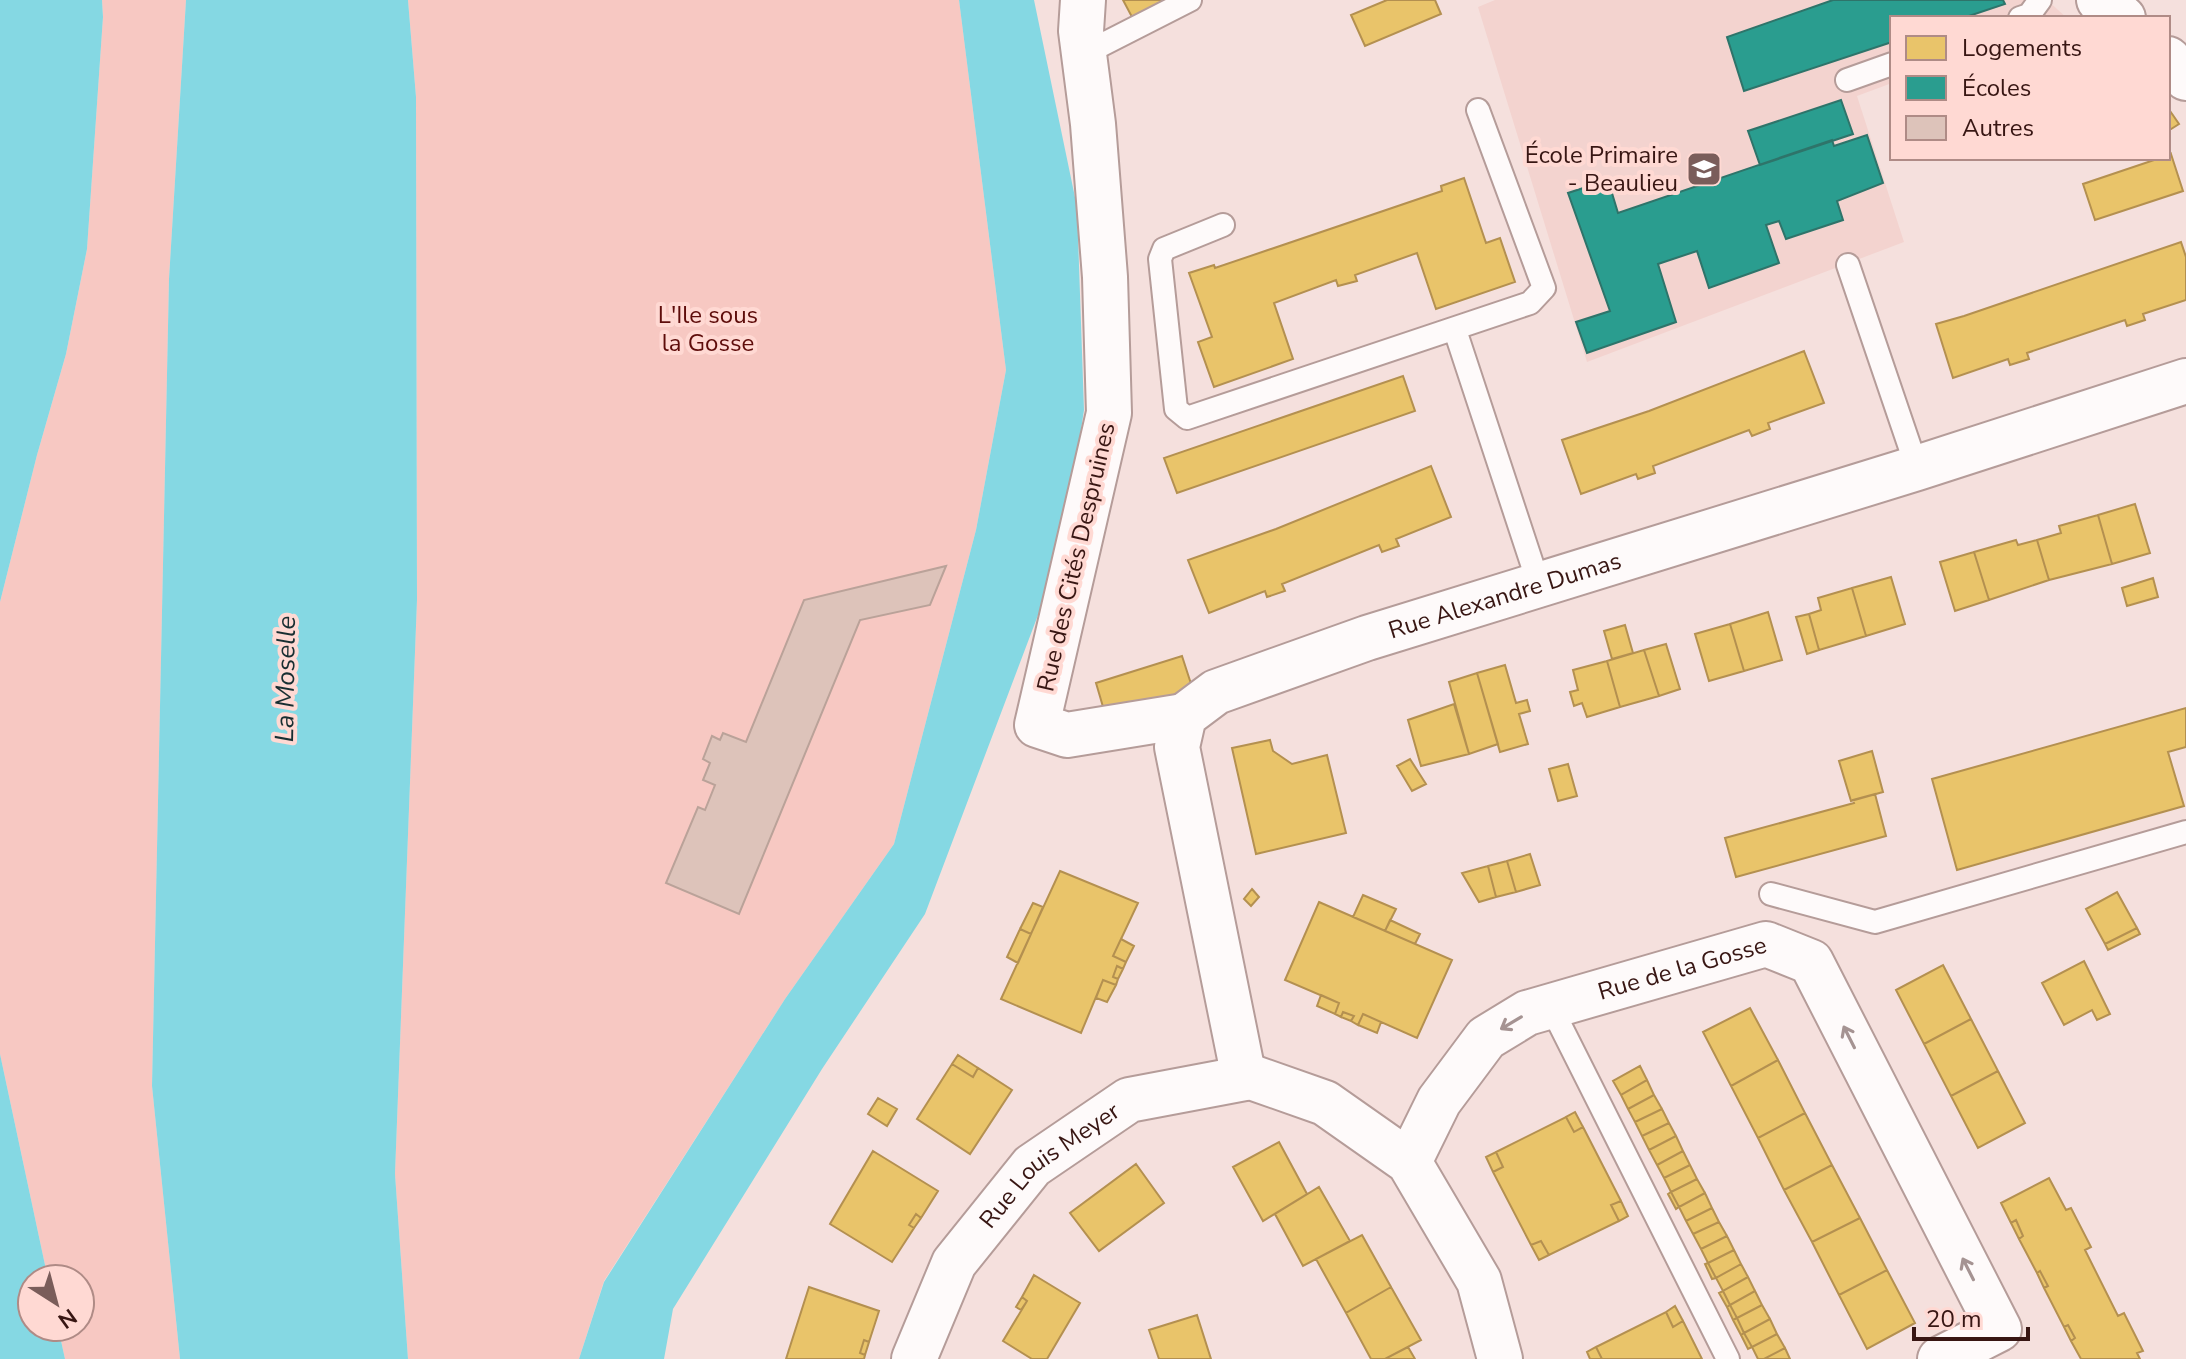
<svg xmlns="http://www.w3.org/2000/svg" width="2186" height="1359" viewBox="0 0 2186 1359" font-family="'Nunito Sans',sans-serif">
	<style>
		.built { fill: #f3d3cf }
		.green { fill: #f7c8c2 }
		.water { fill: #85d8e3 }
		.homes { fill: #e9c46a; stroke: #b49050; stroke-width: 2 }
		.schools { fill: #2a9d8f; stroke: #2e746a; stroke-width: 2 }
		.building { fill: #ddc3ba; stroke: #baa299; stroke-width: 2 }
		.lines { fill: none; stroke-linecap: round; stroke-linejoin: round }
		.lane-casing { stroke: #b59c99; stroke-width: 26 }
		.street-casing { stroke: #b59c99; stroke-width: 48 }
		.lane { stroke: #fefafa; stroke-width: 22 }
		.street { stroke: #fefafa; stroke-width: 44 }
		.oneway { stroke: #a59392 }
		.labels { text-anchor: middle; stroke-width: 8; stroke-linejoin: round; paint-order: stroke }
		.poi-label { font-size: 24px; fill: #381613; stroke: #ffd9d3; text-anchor: end }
		.park-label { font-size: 24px; fill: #5e0c0a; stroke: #ffd9d3 }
		.street-label { font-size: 24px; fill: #381613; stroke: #ffd9d3 }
		.water-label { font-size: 26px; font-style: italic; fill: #182e31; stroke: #ffd9d3 }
	</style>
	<rect width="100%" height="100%" fill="#f5e0dd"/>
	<path class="built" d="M1495,0H2047L2067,18H1892V83L1857,96L1904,242L1587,362L1478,7Z"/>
	<path class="green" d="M102,0H186L169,279L152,1086L180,1359H65L58,1327H80V1279H48L0,1054V602L37,455L66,354L87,249L103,17Z
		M408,0H959L1006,370L976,530L894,844L785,999L604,1281L579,1359H408L395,1174L417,600L416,97Z"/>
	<path class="water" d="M0,0H102L103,17L87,249L66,354L37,455L0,602Z
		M186,0H408L416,97L417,600L395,1174L408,1359H180L152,1086L169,279Z
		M959,0H1034L1077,207L1084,410L1063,549L925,914L822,1069L673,1309L664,1359H579L604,1282L785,999L894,844L976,530L1006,370Z
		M0,1054L48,1279H32V1327H58L65,1359H0Z"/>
	<path class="homes" d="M1123,0H1168L1132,17Z
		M1387,0H1435L1441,14L1365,46L1351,15Z
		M2168,108L2179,124L2168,131Z
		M2171,154L2183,191L2095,220L2083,184L2160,158H2168Z
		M1464,178L1486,243L1500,238L1515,282L1436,309L1417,253L1355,275L1357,281L1338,286L1336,280L1274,303L1293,359L1214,387L1198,342L1212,337L1189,273L1214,265L1215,268L1442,191L1441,186Z
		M2181,242L2186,257V300L2143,314L2145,320L2127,326L2125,320L2027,353L2029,359L2010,365L2008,359L1953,378L1936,324L1964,316Z
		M1804,351L1824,403L1768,423L1770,429L1752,436L1749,430L1653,466L1655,473L1638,479L1636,474L1581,494L1562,440L1649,411Z
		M1403,376L1415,411L1177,493L1164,458Z
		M1431,466L1451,517L1396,539L1399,546L1382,552L1379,545L1282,584L1285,591L1267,597L1265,591L1209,613L1188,560L1276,529Z
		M2135,504L2150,553L2112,564L2098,515Z
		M2098,515L2112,564L2049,580L2037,540L2061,533L2059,526Z
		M2016,540L2018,545L2037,540L2049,580L1989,600L1974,552Z
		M1974,552L1989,600L1955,611L1940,562Z
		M1891,577L1905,624L1866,636L1852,588Z
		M2153,578L2158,597L2127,606L2122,588Z
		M1852,588L1866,636L1819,650L1809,614L1821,610L1818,598Z
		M1768,612L1782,660L1744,671L1730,624Z
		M1809,614L1819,650L1807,654L1796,617Z
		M1730,624L1744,671L1709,681L1695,634Z
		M1625,625L1633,653L1612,659L1604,631Z
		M1666,644L1680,689L1659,696L1644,650Z
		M1644,650L1659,696L1620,707L1607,661Z
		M1182,656L1193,690L1106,717L1096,683Z
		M1607,661L1620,707L1587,717L1582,703L1574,706L1570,692L1578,690L1573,670Z
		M1505,665L1516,703L1527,700L1530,711L1519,714L1528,744L1500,752L1477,673Z
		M1477,673L1498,744L1469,754L1449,682Z
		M1454,704L1469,754L1421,766L1408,720Z
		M2186,708V747L2168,752L2184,806L1957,870L1932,779Z
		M1270,740L1273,751L1292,764L1327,755L1346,833L1256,854L1232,748Z
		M1872,751L1883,792L1851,801L1839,761Z
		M1410,759L1426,784L1412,791L1397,766Z
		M1568,764L1577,796L1558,801L1549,769Z
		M1875,794L1886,836L1736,877L1725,838L1854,803L1853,800Z
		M1530,854L1540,885L1516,892L1507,861Z
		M1507,861L1516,892L1496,897L1488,866Z
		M1488,866L1496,897L1479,902L1462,873Z
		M1060,871L1138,903L1113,956L1126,962L1123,969L1117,966L1113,977L1118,979L1116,985L1103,980L1081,1033L1001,999Z
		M1252,889L1259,897L1251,906L1244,899Z
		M2117,892L2137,928L2105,944L2086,909Z
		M1363,895L1396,909L1385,931L1353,917Z
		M1319,902L1452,960L1417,1038L1363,1014L1358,1025L1351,1021L1354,1016L1343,1012L1341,1017L1335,1014L1339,1003L1285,980Z
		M1033,903L1043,907L1031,934L1020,929Z
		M1390,920L1420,934L1415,944L1385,931Z
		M2137,928L2140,934L2108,950L2105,944Z
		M1020,929L1031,934L1018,963L1007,957Z
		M1121,939L1134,946L1126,962L1113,956Z
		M2084,961L2110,1014L2097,1020L2092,1010L2064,1025L2042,983Z
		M1943,965L1971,1019L1924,1044L1896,990Z
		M1117,966L1123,969L1118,979L1113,977Z
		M1103,980L1116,985L1107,1002L1096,998Z
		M1321,995L1339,1003L1335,1014L1317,1006Z
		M1750,1008L1778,1060L1731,1086L1703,1032Z
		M1343,1012L1354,1016L1351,1021L1341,1017Z
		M1363,1014L1381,1022L1377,1033L1358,1025Z
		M1971,1019L1998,1071L1951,1096L1924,1044Z
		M958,1055L978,1068L973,1077L952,1064Z
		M1778,1060L1805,1113L1758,1138L1731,1086Z
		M952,1064L973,1077L978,1068L1012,1090L970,1154L917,1119Z
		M1640,1066L1647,1080L1621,1095L1613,1081Z
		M1998,1071L2025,1123L1978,1148L1951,1096Z
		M1647,1080L1654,1095L1628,1109L1621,1095Z
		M1654,1095L1662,1109L1635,1122L1628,1109Z
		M878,1098L897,1109L887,1126L868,1114Z
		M1662,1109L1669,1123L1642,1136L1635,1122Z
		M1575,1112L1583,1127L1574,1132L1566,1117Z
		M1805,1113L1832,1165L1784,1190L1758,1138Z
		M1566,1117L1574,1132L1583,1127L1621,1201L1611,1205L1619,1221L1549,1255L1541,1241L1531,1245L1493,1172L1503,1167L1496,1152Z
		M1669,1123L1676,1136L1649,1150L1642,1136Z
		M1676,1136L1683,1151L1657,1165L1649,1150Z
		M1279,1142L1307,1194L1263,1221L1233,1167Z
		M873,1151L938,1191L921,1218L916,1214L909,1225L914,1228L892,1262L830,1224Z
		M1683,1151L1690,1165L1664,1178L1657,1165Z
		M1496,1152L1503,1167L1493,1172L1486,1157Z
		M1136,1164L1164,1203L1099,1251L1070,1213Z
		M1690,1165L1697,1179L1671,1192L1664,1178Z
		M1832,1165L1860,1218L1812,1242L1784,1190Z
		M2049,1178L2066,1210L2071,1208L2091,1247L2085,1250L2118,1316L2124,1313L2143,1351L2137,1353L2140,1359H2081L2071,1341L2075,1338L2068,1325L2064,1327L2044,1288L2048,1286L2040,1271L2037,1273L2019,1239L2023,1236L2016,1220L2011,1223L2001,1203Z
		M1697,1179L1705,1193L1679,1207L1671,1192Z
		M1319,1187L1350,1241L1303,1266L1275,1214Z
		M1671,1192L1679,1207L1676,1209L1668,1194Z
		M1705,1193L1712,1208L1686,1221L1679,1207Z
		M1621,1201L1628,1216L1619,1221L1611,1205Z
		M1712,1208L1719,1222L1693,1234L1686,1221Z
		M916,1214L921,1218L914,1228L909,1225Z
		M1860,1218L1887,1270L1839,1295L1812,1242Z
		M2016,1220L2023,1236L2019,1239L2011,1223Z
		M1719,1222L1727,1236L1701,1249L1693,1234Z
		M1362,1235L1391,1287L1346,1313L1316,1259Z
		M1727,1236L1734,1250L1708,1263L1701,1249Z
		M1541,1241L1549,1255L1539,1260L1531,1245Z
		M1734,1250L1741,1264L1716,1278L1708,1263Z
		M1708,1263L1716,1278L1712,1279L1705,1264Z
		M1741,1264L1748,1277L1723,1291L1716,1278Z
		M1887,1270L1915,1323L1867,1349L1839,1295Z
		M2040,1271L2048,1286L2044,1288L2037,1273Z
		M1034,1275L1080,1303L1047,1359H1032L1003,1341L1027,1301L1022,1297Z
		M1748,1277L1755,1291L1730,1305L1723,1291Z
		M809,1287L879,1311L869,1342L864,1340L860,1353L865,1355L864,1359H786Z
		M1391,1287L1421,1340L1385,1359H1371L1346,1313Z
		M1723,1291L1730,1305L1727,1307L1719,1293Z
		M1755,1291L1762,1305L1737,1318L1730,1305Z
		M1022,1297L1027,1301L1021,1310L1016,1307Z
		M1730,1305L1737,1318L1733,1320L1727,1307Z
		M1762,1305L1770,1319L1744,1333L1737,1318Z
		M1675,1306L1683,1321L1673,1327L1666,1312Z
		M1666,1312L1673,1327L1683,1321L1702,1359H1602L1596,1347Z
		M1197,1315L1211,1359H1159L1149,1330Z
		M1737,1318L1744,1333L1741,1335L1733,1320Z
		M1770,1319L1777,1334L1752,1347L1744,1333Z
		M2068,1325L2075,1338L2071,1341L2064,1327Z
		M1744,1333L1752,1347L1748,1349L1741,1335Z
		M1777,1334L1785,1348L1764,1359H1758L1752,1347Z
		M864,1340L869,1342L865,1355L860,1353Z
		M1408,1347L1415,1359H1385Z
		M1596,1347L1602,1359H1590L1587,1352Z
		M1785,1348L1790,1359H1764Z"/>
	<path class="schools" d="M1833,0H2003L2005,4L1963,18H1892V42L1744,91L1727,37Z
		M1841,100L1853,134L1760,165L1748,131Z
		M1867,135L1883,183L1837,201L1843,220L1786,239L1779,221L1766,225L1779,263L1709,288L1697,251L1658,264L1676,322L1587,353L1576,322L1610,311L1568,193L1608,180L1618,213L1832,140L1834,146Z"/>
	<path class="building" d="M946,566L930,605L860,620L739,914L666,883L698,807L705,810L715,785L703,780L710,763L703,759L712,736L720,740L723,733L746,742L804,600Z"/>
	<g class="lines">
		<defs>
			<path id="lane" d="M2020,18L2029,15L2040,0
				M1084,54L1190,0
				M1847,80L1892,64
				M1223,225L1164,249L1160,259L1176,409L1187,418L1530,303L1544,288L1478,110
				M1848,265L1917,468
				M1455,330L1539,585
				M1771,894L1875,922L2186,832
				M1551,1007L1728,1359"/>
			<g id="street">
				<path d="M1083,0L1081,31L1093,124L1105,277L1109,413L1037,725L1067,735L1184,716"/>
				<path d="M2099,0L2123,18"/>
				<path d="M2168,59L2186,78"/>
				<path id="s1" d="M1244,1078L1177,747L1184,716L1216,692L1367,638L1917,468L2186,381"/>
				<path id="s2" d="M1409,1162L1439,1101L1486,1038L1527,1013L1766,944L1811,962L1999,1329L1940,1359"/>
				<path id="s3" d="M914,1359L954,1263L1032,1166L1129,1100L1251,1077L1325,1103L1409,1162L1479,1281L1500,1359"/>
			</g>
		</defs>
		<use href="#lane" class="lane-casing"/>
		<use href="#street" class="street-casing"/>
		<use href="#lane" class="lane"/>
		<use href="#street" class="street"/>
	</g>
	<defs><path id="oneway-shaft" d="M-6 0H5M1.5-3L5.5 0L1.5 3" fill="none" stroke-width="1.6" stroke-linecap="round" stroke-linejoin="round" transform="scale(2)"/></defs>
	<g class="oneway">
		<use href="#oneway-shaft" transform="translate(1511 1023) rotate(149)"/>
		<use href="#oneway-shaft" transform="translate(1849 1037) rotate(-117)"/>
		<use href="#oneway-shaft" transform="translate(1968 1269) rotate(-117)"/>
	</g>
	<defs>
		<symbol id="school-square" viewBox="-11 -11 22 22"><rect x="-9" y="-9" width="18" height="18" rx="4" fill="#7a5d5a" stroke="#ffd9d3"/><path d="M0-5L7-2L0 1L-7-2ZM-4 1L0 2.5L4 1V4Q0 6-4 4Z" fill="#fff"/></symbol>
	</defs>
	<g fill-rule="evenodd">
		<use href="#school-square" x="1684" y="149" width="40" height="40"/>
	</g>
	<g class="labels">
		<g class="poi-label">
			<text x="1678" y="163">École Primaire<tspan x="1678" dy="28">- Beaulieu</tspan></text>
		</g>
		<g class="park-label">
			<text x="708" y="323">L'Ile sous<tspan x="708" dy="28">la Gosse</tspan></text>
		</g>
		<g class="street-label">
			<text transform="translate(1076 557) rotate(-77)" y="8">Rue des Cités Despruines</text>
			<text dy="8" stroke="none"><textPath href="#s1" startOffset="714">Rue Alexandre Dumas</textPath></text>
			<text dy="8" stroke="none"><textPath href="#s2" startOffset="356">Rue de la Gosse</textPath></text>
			<text dy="8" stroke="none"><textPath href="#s3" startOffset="242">Rue Louis Meyer</textPath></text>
		</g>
		<g class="water-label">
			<text transform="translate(285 679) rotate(-89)" y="9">La Moselle</text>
		</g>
	</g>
	<rect x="1890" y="16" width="280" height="144" fill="#ffd9d3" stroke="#af8b86" stroke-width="2"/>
	<rect x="1906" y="36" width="40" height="24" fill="#e9c46a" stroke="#af8b86" stroke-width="2"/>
	<text x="1962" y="56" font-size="24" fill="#381613">Logements</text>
	<rect x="1906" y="76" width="40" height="24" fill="#2a9d8f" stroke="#af8b86" stroke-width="2"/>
	<text x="1962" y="96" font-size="24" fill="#381613">Écoles</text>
	<rect x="1906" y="116" width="40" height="24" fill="#ddc3ba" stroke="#af8b86" stroke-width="2"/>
	<text x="1962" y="136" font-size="24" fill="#381613">Autres</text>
	<g transform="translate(56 1303) rotate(144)"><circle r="38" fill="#ffd9d3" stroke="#af8b86" stroke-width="2"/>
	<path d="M0-6L14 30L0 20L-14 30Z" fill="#7a5d5a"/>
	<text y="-12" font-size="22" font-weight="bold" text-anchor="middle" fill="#381613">N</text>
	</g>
	<path d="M1914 1327v12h114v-12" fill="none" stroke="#381613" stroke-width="4"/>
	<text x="1926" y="1327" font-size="24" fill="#381613" stroke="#ffd9d3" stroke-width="6" paint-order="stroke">20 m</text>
</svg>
